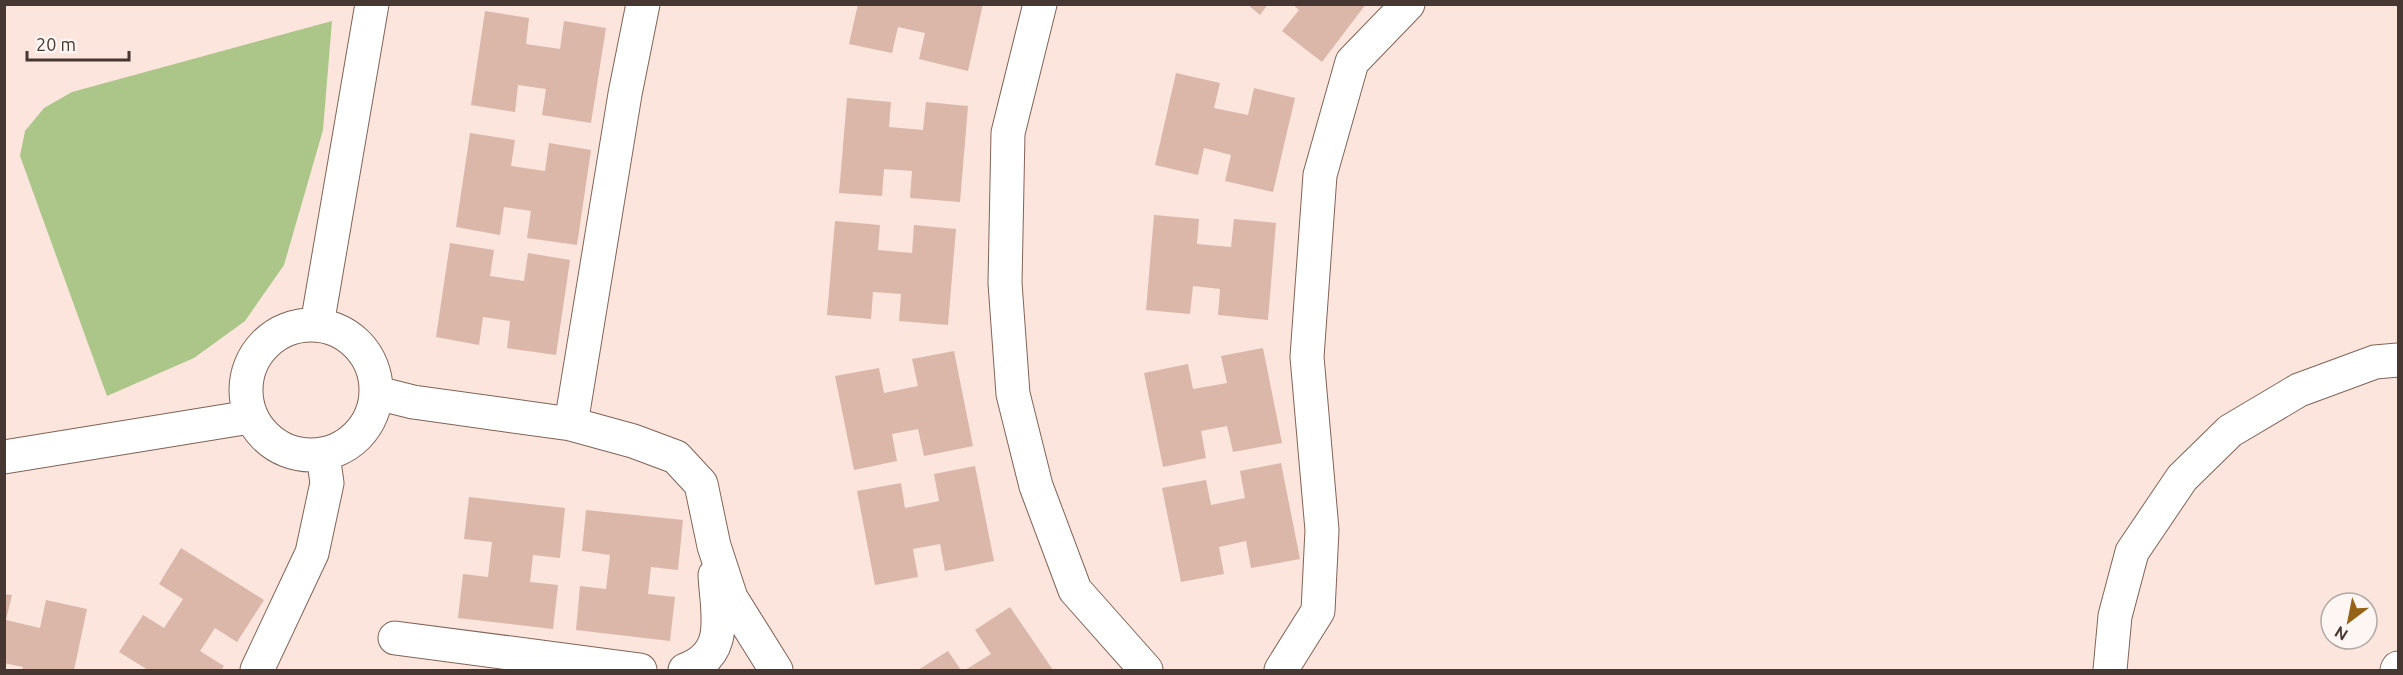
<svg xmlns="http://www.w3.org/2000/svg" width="2403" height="675" viewBox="0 0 2403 675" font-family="Ubuntu,sans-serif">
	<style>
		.green { fill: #acc689 }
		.building { fill: #dbb7aa }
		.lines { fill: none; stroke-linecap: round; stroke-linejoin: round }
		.minor-casing { stroke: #826357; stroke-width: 35 }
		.minor { stroke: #fff; stroke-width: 33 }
	</style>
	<rect width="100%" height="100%" fill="#fbe5dd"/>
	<path class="green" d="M332,21L323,130L284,265L245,321L194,358L107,396L20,156L25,131L44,108L72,92Z"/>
	<path class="building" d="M858,4H983L968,71L919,59L925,33L898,27L892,53L849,44Z
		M1247,4H1268L1260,15Z
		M1292,4H1366L1322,62L1282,31L1299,10Z
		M485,11L529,18L526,44L560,49L564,21L606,28L591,123L542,115L546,89L518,85L515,112L471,105Z
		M1176,73L1220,83L1214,108L1248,115L1254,88L1295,98L1273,192L1225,181L1231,155L1204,148L1198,175L1155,165Z
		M847,98L891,102L889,127L923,130L926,102L968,106L960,202L910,198L912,171L884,169L882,196L839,193Z
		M470,133L515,140L511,166L545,171L549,143L591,150L577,245L527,238L531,211L504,207L500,235L456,227Z
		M1154,215L1199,219L1197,244L1231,247L1234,219L1276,223L1268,320L1218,315L1220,289L1193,286L1190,314L1146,310Z
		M835,221L880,225L878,250L912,253L914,225L956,229L948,325L899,321L901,294L873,292L871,319L827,315Z
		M450,243L494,250L490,276L524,281L528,253L570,260L556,355L507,348L510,321L483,317L479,345L436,337Z
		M1263,348L1282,443L1233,452L1227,426L1201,431L1206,458L1163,467L1144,373L1188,364L1193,389L1227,383L1221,356Z
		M954,351L973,446L924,456L918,429L892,434L897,461L854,470L835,376L879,368L884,393L918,386L912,359Z
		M1281,463L1300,559L1251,568L1246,541L1219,547L1224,574L1181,582L1162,488L1206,480L1211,505L1245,498L1240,471Z
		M975,466L994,561L945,571L940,544L913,549L918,577L875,585L857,491L901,483L905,508L939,501L934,474Z
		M469,497L565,508L560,558L533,555L530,582L558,585L553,629L458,618L463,574L488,577L492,542L464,539Z
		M586,510L683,520L678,570L651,567L648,594L675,597L670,641L576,630L580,586L606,589L610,555L582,551Z
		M181,548L264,600L237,642L215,628L200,651L224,666L221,670H148L119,652L143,615L164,628L183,599L159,584Z
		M4,594L12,595L6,620L40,628L46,600L87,609L74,670H22L23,667L4,663Z
		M1010,607L1053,670H965L991,654L975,630Z
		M948,651L961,670H918Z"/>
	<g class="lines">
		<defs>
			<path id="minor" d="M1040,4L1008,133L1005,283L1013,394L1036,486L1075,590L1146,670
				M246 390a65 65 0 1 1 130 0a65 65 0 1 1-130 0Z
				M317,325L372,4
				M377,393L413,402L571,424L633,441L676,457L701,484L714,546L731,598L776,670
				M571,424L625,94L643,4
				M4,457L250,417
				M395,638L640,670
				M257,670L312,553L327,483L323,455
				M685,670C730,654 717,614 715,575
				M1281,670L1318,611L1322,530L1307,357L1320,175L1352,62L1408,4
				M2110,670L2115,616L2132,552L2182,478L2230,431L2299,390L2375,362L2398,360
				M2397,670L2398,668"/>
		</defs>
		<use href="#minor" class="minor-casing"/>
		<use href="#minor" class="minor"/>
	</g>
	<rect width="2403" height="675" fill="none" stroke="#463732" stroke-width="12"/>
	<g transform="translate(2349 621) rotate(212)"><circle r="28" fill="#fdf6f3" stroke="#b4aaa6" stroke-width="1.5"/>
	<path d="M0-4.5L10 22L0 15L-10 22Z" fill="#956315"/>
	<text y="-9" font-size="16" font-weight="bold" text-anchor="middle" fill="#463732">N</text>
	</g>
	<path d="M27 51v9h102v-9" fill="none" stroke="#463732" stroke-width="3"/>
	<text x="36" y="51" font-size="18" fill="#463732" stroke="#fdf6f3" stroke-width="4.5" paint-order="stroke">20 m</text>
</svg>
